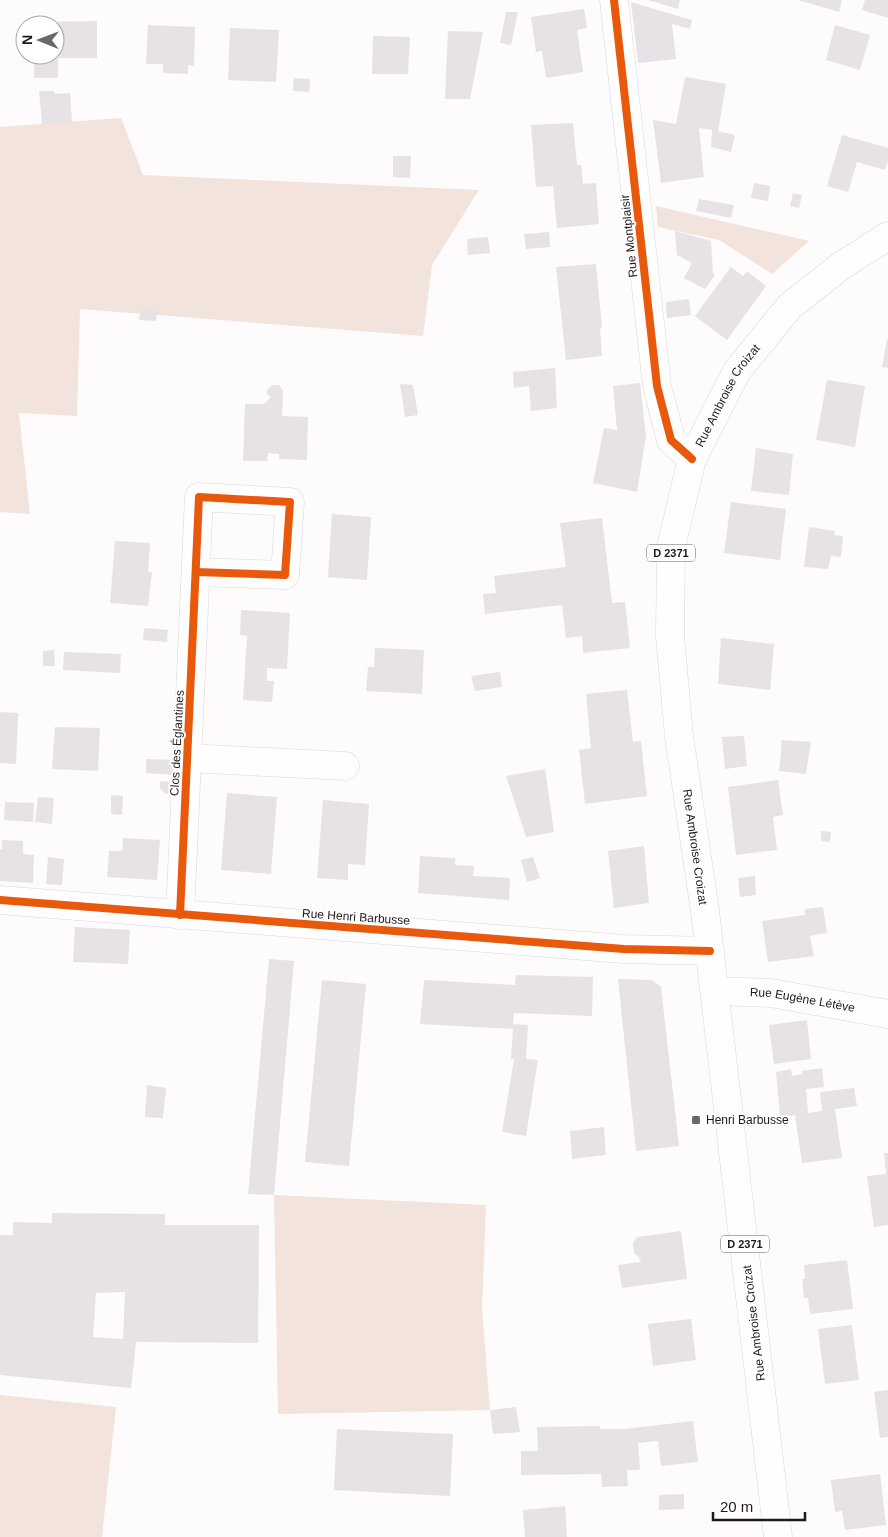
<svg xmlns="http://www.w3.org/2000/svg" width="888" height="1537" viewBox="0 0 888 1537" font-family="Helvetica,sans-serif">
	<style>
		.green { fill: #f2e3dc }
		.building { fill: #e7e2e5; fill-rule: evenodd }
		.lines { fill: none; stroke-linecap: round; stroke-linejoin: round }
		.minor-casing { stroke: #dcd6d8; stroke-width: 29 }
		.major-casing { stroke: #dcd6d8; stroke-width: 29 }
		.minor { stroke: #fffeff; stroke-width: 28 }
		.major { stroke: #fffeff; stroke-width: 28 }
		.cycleway-casing { stroke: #fff; stroke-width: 11 }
		.cycleway { stroke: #e8590c; stroke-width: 8 }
		.poi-dot { fill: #6e6768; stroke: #fff; stroke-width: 2 }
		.labels { text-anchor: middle; stroke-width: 4; stroke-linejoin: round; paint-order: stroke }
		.shield { fill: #fff; stroke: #635d5e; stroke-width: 1 }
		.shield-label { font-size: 11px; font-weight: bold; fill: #201819 }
		.street-label { font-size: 12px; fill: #201819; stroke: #fff }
		.poi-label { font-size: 12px; fill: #201819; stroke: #fff; text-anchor: start }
	</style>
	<rect width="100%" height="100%" fill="#fefbfc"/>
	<path class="green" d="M121,118L143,175L479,190L432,265L423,336L80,309L77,416L19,413L30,514L0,512V127Z
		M656,206L809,241L772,274L719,240L658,227Z
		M274,1195L486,1205L482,1309L490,1410L278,1414Z
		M0,1395L116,1407L102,1537H0Z"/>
	<path class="building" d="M648,0H680L678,9Z
		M798,0H842L839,12Z
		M865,0H888V18L862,10Z
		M631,2L692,20L690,29L672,24L676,59L638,63Z
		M584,9L587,28L577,30L583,72L546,78L542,51L536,52L531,17Z
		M506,12H518L511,45L500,43Z
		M97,21V58H58V78H34V55H55V25H33V22Z
		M148,25L195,27L194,66L188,65V74L163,73V64H146Z
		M835,25L870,35L860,70L826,60Z
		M230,28L279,30L276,82L228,80Z
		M448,31L483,32L470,99H445Z
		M373,36L410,37L408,74H372Z
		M685,77L726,84L718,131L735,135L731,152L711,147L712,130L699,128L704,177L661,183L653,120L676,124Z
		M294,78L310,79L309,92L293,91Z
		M39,91H54L55,94L70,93L72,122L42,124Z
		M573,123L577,165H581L583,184L596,183L599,224L557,228L553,186L536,187L531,125Z
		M842,135L888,148V161L885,170L857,162L848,192L827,186Z
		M393,156H411L410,178L393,177Z
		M754,183L770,186L768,201L751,198Z
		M793,193L802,195L799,208L790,206Z
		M699,199L734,205L731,218L696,211Z
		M675,231L711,241L713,274L715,275L705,289L684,278L692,263L677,255Z
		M549,232L550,247L526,249L524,234Z
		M488,237L490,253L468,255L467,239Z
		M596,264L602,327L600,328L602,356L566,360L556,267Z
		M731,267L743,276L747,271L766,286L727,340L695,316Z
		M689,299L691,315L667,318L666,302Z
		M141,309L157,311L156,321L139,320Z
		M887,339H888V368L882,367Z
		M555,368L557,408L531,411L529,386L514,388L513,372Z
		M827,380L865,386L855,447L816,440Z
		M640,383L646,437L637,492L593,483L604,428L617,430L613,386Z
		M400,384L413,385L418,415L405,417Z
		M272,385H279L283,391L282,416L308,417L307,460L279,459V454L268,453L267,461H243L245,404H264L271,397L267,394V390Z
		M756,448L793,454L789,495L751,491Z
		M731,502L786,509L780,560L724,553Z
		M332,514L371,517L367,580L328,577Z
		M602,518L612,603L625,602L630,648L583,653L582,636L566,638L562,605L485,614L483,594L496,593L494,576L566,567L560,523Z
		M809,527L835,531L834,535L843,536L841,557L831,556L828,569L804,567Z
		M115,541L150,543L148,572H152L148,606L110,603Z
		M241,610L290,613L287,669L267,668V681H274L272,702L243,700L247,636L240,635Z
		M144,628L168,630L167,642L143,640Z
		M721,638L774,644L770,690L718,684Z
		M375,648L424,650L422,694L366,691L368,667H374Z
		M54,650L55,666H43V651Z
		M64,652L121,654L120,673L63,670Z
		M500,672L502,687L475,691L471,676Z
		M627,690L633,742L641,741L647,796L585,804L579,750L591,748L586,694Z
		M0,712L18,713L16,764L0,763Z
		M55,727L100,728L98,771L52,769Z
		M744,736L747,766L725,769L722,737Z
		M782,740L811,742L806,774L779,771Z
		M146,759L176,760L175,775L146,773Z
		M545,769L554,832L526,837L506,776Z
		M778,780L783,815L773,817L777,850L736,855L728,787Z
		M160,781L174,782V793L165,794L160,788Z
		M227,793L277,797L271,874L221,870Z
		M111,795L123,796L122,815L111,814Z
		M38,797L54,798L52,824L35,822Z
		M323,800L369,804L365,865L348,864V880L317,878Z
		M5,802L34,803L33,822L4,820Z
		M821,831L831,832L830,842L821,841Z
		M123,838L160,840L157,880L107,877L109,851H122Z
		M2,840L23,841V854L34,855L33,883L0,881V849H2Z
		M644,846L649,903L614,908L608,851Z
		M420,856L455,858V865L474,866L473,876L510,878L509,900L418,893Z
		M48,857L64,859L62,885L46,884Z
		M533,857L540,878L527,882L521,860Z
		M755,876L756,895L740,897L738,878Z
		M823,907L827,933L810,936L814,956L768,962L762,921L805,915V909Z
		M75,927L130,930L128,964L73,962Z
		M269,959L294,961L274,1195L248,1194Z
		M516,975L593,977L592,1016L514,1013L513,1024L528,1025L526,1059L538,1060L526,1136L502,1132L514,1059H511L513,1029L420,1024L424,980L515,985Z
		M618,979L652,980L661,987L679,1146L636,1151Z
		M322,980L366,984L349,1166L305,1162Z
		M807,1020L811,1059L774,1064L769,1025Z
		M822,1068L824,1087L806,1089L808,1113L822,1111L820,1092L854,1088L857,1106L835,1109L842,1158L802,1163L795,1115L780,1117L776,1072L791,1069L792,1076L802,1074V1071Z
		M147,1085L166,1088L163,1118L145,1117Z
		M604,1127L606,1155L572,1159L570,1131Z
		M884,1153H888V1225L874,1227L867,1176L886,1174Z
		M52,1213L165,1214V1225H259L258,1343L136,1342L131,1388L0,1375V1235H13V1222L52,1223ZM125,1292L123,1339L93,1337L96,1293Z
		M681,1231L687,1279L622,1288L618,1265L641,1262L639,1257L634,1253L633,1243L637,1237Z
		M847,1260L853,1309L810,1314L808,1298H804L802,1279H805L804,1265Z
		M691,1319L696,1360L653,1366L648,1324Z
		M852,1325L859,1380L825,1384L818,1329Z
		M888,1390V1437L880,1438L874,1392Z
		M516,1407L520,1432L493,1434L490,1410Z
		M693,1421L698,1462L661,1466L658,1441L638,1443L640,1470H627L628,1486L602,1487L601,1474L521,1475V1451H538L537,1427L600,1426V1429H624Z
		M337,1429L453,1434L450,1496L334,1490Z
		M880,1474L886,1525L845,1530L842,1511L835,1512L831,1480Z
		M684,1494V1509L659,1510V1495Z
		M565,1506L567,1537H525L523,1510Z"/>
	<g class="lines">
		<defs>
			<g id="minor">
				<path d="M614,0L657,386L671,440L692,459"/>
				<path d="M187,758L345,766"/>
				<path d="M0,900L624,949L710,951"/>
				<path d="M180,915L199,497L290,502L285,575L196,572"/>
				<path id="s1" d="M715,991L771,993L888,1014"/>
			</g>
			<g id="major">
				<path id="s2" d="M778,1537L705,911L679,736L670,636L671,547L692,459L737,371L790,306L841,266L888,236"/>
			</g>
		</defs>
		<use href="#minor" class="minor-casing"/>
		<use href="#major" class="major-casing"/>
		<use href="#minor" class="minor"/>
		<use href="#major" class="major"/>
		<defs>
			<path id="cycleway" d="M614,0L657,386L671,440L692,459
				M0,900L624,949L710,951
				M180,915L199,497L290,502L285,575L196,572"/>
		</defs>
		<use href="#cycleway" class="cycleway-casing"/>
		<use href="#cycleway" class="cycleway"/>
	</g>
	<rect class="poi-dot" x="691" y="1115" width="10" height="10" rx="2.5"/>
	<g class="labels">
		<g class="shield">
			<rect x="647" y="544.5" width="48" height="17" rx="4"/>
			<rect x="721" y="1235.5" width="48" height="17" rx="4"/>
		</g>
		<g class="shield-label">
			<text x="671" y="557">D 2371</text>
			<text x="745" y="1248">D 2371</text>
		</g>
		<g class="street-label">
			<text transform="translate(629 236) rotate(-96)" y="4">Rue Montplaisir</text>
			<text dy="4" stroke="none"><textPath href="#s2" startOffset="1160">Rue Ambroise Croizat</textPath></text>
			<text transform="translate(177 743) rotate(-87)" y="4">Clos des Églantines</text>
			<text transform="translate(695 847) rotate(82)" y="4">Rue Ambroise Croizat</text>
			<text transform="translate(356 917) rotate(4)" y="4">Rue Henri Barbusse</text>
			<text dy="4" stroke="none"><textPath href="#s1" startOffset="88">Rue Eugène Létève</textPath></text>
			<text transform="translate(754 1323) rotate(-97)" y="4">Rue Ambroise Croizat</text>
		</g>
		<g class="poi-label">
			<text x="706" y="1124">Henri Barbusse</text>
		</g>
	</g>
	<g transform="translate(40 40) rotate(271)"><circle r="24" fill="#ffffff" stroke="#a6a3a3"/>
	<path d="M0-4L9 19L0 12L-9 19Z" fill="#6e6768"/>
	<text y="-8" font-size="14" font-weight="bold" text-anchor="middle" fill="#201819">N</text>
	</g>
	<path d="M713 1512v8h92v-8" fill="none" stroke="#201819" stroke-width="2.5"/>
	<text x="720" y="1512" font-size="15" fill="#201819" stroke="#ffffff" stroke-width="4" paint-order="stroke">20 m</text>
</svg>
